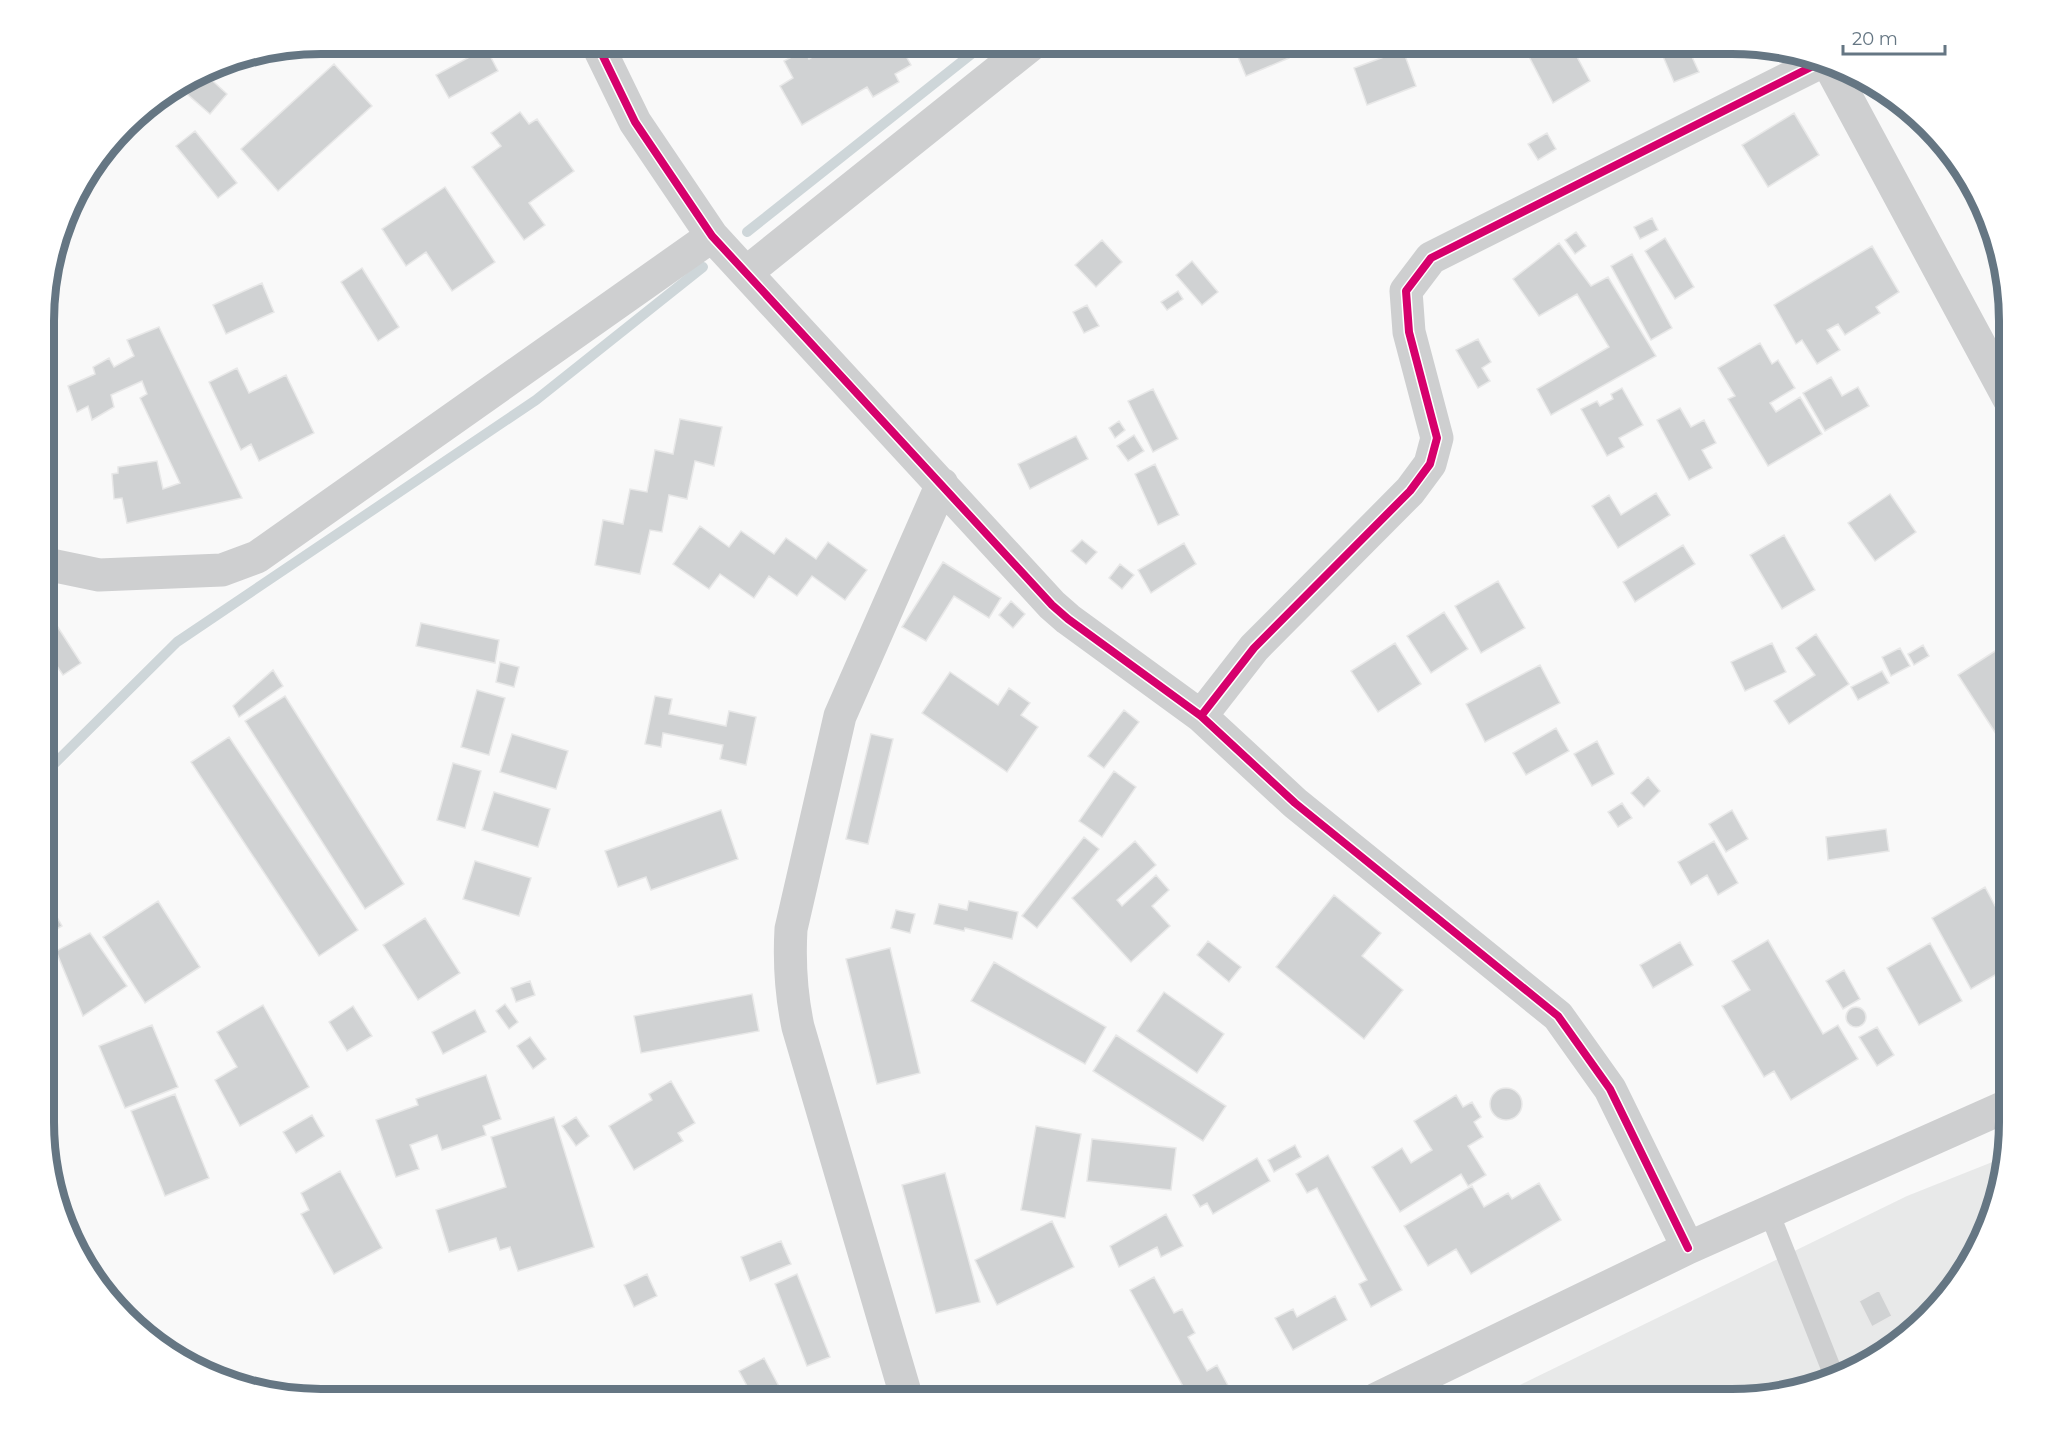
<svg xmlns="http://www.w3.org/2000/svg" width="2053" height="1443" viewBox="0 0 2053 1443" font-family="Montserrat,sans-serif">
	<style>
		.built { fill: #e8e9e9 }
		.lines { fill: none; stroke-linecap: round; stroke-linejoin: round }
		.stream { stroke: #ced6d9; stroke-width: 10 }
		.building { fill: #d0d2d3; stroke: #e8e8e8; stroke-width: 1.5 }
		.service { stroke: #cecfd0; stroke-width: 20 }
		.minor { stroke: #cecfd0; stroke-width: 33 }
		.cycleway-casing { stroke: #fff; stroke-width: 11 }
		.cycleway { stroke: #d6006c; stroke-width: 8 }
		.rim { fill: none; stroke: #657683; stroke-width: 8 }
	</style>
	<rect width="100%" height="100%" fill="#f9f9f9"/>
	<path class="built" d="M2005,1157L1995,1212L1952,1291L1855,1371L1732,1399H1491L1907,1196Z"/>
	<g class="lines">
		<path class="stream" d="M747,232L984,44
			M46,772L177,642L536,400L703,267"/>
	</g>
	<path class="building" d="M835,44H876L878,48L884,44H899L911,65L895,74L899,82L873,97L867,87L802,125L780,86L793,78L784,61L804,50L809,59Z
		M1256,44H1284L1289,58L1246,76L1236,52Z
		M1526,44H1570L1590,81L1553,103L1523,45Z
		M1686,44L1699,72L1674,82L1662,54Z
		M486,48L498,71L449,98L436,75Z
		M1403,50L1416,86L1367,105L1354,68Z
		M334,64L372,106L278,191L241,149Z
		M203,72L227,94L210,114L179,87Z
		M520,112L529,124L537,119L574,171L529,203L545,225L524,240L472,167L501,146L491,133Z
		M1794,113L1819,155L1768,187L1742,145Z
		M195,131L237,183L218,198L176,146Z
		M1547,133L1556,149L1538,160L1528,144Z
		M445,187L495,262L452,291L426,252L406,266L382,229Z
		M1652,218L1658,230L1640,239L1634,227Z
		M1576,232L1586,246L1575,254L1565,240Z
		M1665,238L1694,287L1675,299L1645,251Z
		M1102,240L1122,262L1096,287L1075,265Z
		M1559,243L1591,286L1608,277L1656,356L1551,415L1537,389L1609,347L1577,294L1539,316L1513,279Z
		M1872,246L1899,292L1876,307L1880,313L1845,335L1838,324L1827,330L1840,350L1817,364L1802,340L1796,344L1774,305Z
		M1632,254L1672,328L1651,340L1611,266Z
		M1192,261L1218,292L1202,305L1176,275Z
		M362,268L399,327L378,341L341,282Z
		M2001,276L2006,295L1996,279Z
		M262,283L274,312L226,334L213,305Z
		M1178,291L1183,299L1167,310L1161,302Z
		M1087,305L1099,326L1084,333L1073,312Z
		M159,327L242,498L127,523L122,498L114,499L112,474L118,473V467L157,461L163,489L180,483L140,398L147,394L142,381L111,395L114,407L92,420L88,406L77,412L68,386L95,374L93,367L109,358L114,367L134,356L127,340Z
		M1478,339L1491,362L1482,368L1490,381L1478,388L1456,350Z
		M1760,343L1772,364L1778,360L1795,388L1770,403L1776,412L1800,397L1822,434L1768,466L1728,399L1735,396L1718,368Z
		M237,368L249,393L286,375L314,433L259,461L251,444L241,450L209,382Z
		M1831,377L1842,396L1858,387L1869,406L1825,431L1803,393Z
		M1622,388L1643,425L1619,438L1624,447L1607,456L1581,409L1597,401L1600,406L1613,399L1611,394Z
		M1153,389L1178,439L1153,452L1128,401Z
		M1680,408L1691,427L1704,420L1716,443L1702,450L1712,468L1689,480L1657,420Z
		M680,419L722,427L714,466L695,461L687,499L669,495L662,532L650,530L640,574L595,565L603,520L623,524L630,489L647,492L655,450L673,454Z
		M1119,421L1125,430L1115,438L1109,428Z
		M1134,435L1144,451L1128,461L1117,446Z
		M1076,436L1088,459L1030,489L1018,464Z
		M1155,464L1179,515L1158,525L1135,474Z
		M1656,493L1670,515L1618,548L1592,506L1609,495L1621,515Z
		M1890,494L1916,532L1875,561L1848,523Z
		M700,526L729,547L741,531L774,554L786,538L816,559L828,542L867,570L845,600L812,576L797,596L769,576L754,598L720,574L709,589L673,564Z
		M1784,535L1815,590L1782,609L1750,555Z
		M1082,540L1097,552L1086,564L1071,551Z
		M1184,543L1196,564L1151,593L1138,570Z
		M1683,545L1695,564L1635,602L1623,582Z
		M943,562L1001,598L989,618L954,596L926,641L902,627Z
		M1120,564L1134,575L1122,589L1109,578Z
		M1498,581L1525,628L1481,653L1455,606Z
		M1011,601L1025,614L1013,628L999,615Z
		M1444,612L1468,649L1431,673L1407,636Z
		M50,615L81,663L63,675L46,650V618Z
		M421,623L499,640L495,663L416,646Z
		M1816,634L1849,684L1789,724L1774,701L1815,675L1796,648Z
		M2009,642V754L1958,675Z
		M1395,643L1421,684L1378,712L1351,671Z
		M1772,643L1786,672L1745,691L1731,662Z
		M1923,645L1929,656L1914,665L1908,654Z
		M1900,648L1910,666L1891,676L1882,657Z
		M500,662L519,667L514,687L496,682Z
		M1540,665L1560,703L1485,742L1466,704Z
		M273,670L283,686L239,717L233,706Z
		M1882,671L1889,683L1858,700L1851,687Z
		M950,672L998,705L1009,688L1030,703L1021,715L1038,727L1007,772L922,713Z
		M477,690L505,698L489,755L461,747Z
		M285,696L404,884L365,909L245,721Z
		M655,696L672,699L669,714L726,726L729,711L756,717L746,765L720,759L723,745L663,733L661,747L645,744Z
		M1124,710L1139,722L1104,768L1088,756Z
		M1556,728L1569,751L1526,775L1513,753Z
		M512,734L568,751L556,789L500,772Z
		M871,734L893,739L868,844L846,839Z
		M229,737L358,930L319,956L191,762Z
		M1597,741L1614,774L1592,786L1574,754Z
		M453,763L481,771L465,828L437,820Z
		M1114,771L1136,787L1102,837L1079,821Z
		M1648,777L1660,791L1644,807L1631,793Z
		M494,792L550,809L538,847L482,830Z
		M1622,803L1632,818L1618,827L1608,812Z
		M721,810L738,859L651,890L646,877L618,887L605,851Z
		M1732,810L1748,839L1726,852L1709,824Z
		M1886,829L1889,851L1828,860L1826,837Z
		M1084,837L1099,849L1037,928L1022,916Z
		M1135,841L1156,865L1117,900L1122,906L1156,875L1169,890L1152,906L1170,926L1131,962L1072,898Z
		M1714,841L1738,883L1718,895L1707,875L1691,885L1678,862Z
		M475,861L531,878L519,916L463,899Z
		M1985,887L2009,932V967L1971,989L1932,918Z
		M1334,895L1381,933L1362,956L1403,990L1364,1039L1276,967Z
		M158,901L200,967L145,1003L103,937Z
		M969,901L1018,912L1012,939L965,928L964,931L934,924L939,904L967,910Z
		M50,905L62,926L46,935V908Z
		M896,910L915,914L910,933L891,928Z
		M425,918L460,973L418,1000L383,945Z
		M90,933L127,986L83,1016L56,951Z
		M1768,940L1823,1034L1838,1025L1858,1059L1791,1100L1774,1071L1764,1077L1722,1006L1750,990L1732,961Z
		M1208,941L1241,967L1229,982L1197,955Z
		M1680,942L1693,965L1653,988L1640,965Z
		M1930,943L1962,1001L1919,1025L1887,968Z
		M890,948L920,1073L877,1084L846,959Z
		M994,962L1106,1027L1085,1064L971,1001Z
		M1844,970L1860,999L1843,1009L1826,981Z
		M530,981L535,995L516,1002L511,988Z
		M1164,992L1224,1034L1197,1073L1137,1031Z
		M752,994L759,1031L641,1053L634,1016Z
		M505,1004L518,1022L509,1029L496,1011Z
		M263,1005L309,1087L240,1126L215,1080L237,1067L217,1032Z
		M353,1006L372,1036L347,1051L329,1022Z
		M1846 1017a10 10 0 1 1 20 0a10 10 0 1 1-20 0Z
		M475,1010L486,1032L443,1054L432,1032Z
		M152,1025L178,1087L125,1108L99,1046Z
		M1877,1027L1894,1055L1877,1066L1859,1037Z
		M1116,1035L1226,1106L1203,1141L1093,1071Z
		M530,1037L546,1059L533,1069L517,1046Z
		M486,1075L501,1119L483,1126L486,1135L442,1150L437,1135L410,1145L419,1169L396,1177L376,1120L418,1105L416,1099Z
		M671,1081L695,1123L678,1133L683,1141L634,1170L609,1126L652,1100L649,1094Z
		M1490 1104a16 16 0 1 1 32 0a16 16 0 1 1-32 0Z
		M175,1094L209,1178L165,1196L131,1111Z
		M1456,1095L1463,1107L1472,1102L1481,1117L1474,1122L1483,1137L1468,1146L1486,1175L1468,1186L1461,1174L1400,1212L1372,1167L1402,1148L1411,1163L1432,1150L1414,1121Z
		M312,1115L324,1136L296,1153L283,1132Z
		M554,1117L594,1247L518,1271L510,1247L500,1250L496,1238L449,1252L436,1210L506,1187L491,1137Z
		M576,1117L589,1136L576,1146L562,1126Z
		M1036,1126L1081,1134L1065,1218L1021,1210Z
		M1092,1139L1176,1148L1171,1190L1087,1181Z
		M1295,1145L1301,1157L1274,1172L1268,1160Z
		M1328,1155L1402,1290L1371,1307L1359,1284L1367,1280L1317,1188L1307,1193L1296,1174Z
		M1257,1158L1270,1181L1213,1214L1207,1203L1200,1207L1193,1195Z
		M340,1171L382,1248L334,1274L301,1214L309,1210L301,1193Z
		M945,1173L980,1302L936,1313L902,1185Z
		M1539,1183L1561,1220L1471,1274L1456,1249L1428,1266L1404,1226L1472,1186L1484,1207L1508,1193L1512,1199Z
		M1166,1214L1183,1246L1161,1257L1157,1247L1119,1267L1110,1246Z
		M1052,1221L1074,1267L997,1305L975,1260Z
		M781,1241L791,1264L750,1281L741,1257Z
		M647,1274L657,1296L634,1307L624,1285Z
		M797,1274L830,1357L807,1366L775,1284Z
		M1154,1277L1174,1313L1182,1309L1195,1333L1188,1337L1207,1371L1217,1365L1232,1393L1220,1399H1190L1130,1290Z
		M1879,1290L1892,1316L1872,1327L1859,1301Z
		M1335,1296L1347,1320L1293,1350L1275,1318L1293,1309L1297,1317Z
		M764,1358L784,1396L778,1399H754L739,1371Z
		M589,1386L603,1399H578Z"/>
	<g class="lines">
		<path class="service" d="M1769,1212L1834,1376"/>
		<path class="minor" d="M597,44L635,122L712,236L1052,605L1068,619L1201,716L1295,803L1558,1016L1610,1089L1688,1248
			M1827,61L2009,399
			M747,272L1032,44
			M46,564L99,575L222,570L257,557L712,236
			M1201,716L1254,648L1410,491L1430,464L1437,438L1409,332L1406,291L1431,258L1825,60
			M907,1399L798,1027C791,994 789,964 791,929L840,716L942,484
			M1376,1399L1688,1248L2009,1105"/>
		<defs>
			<path id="cycleway" d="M597,44L635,122L712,236L1052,605L1068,619L1201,716L1295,803L1558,1016L1610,1089L1688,1248
				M1201,716L1254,648L1410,491L1430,464L1437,438L1409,332L1406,291L1431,258L1825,60"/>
		</defs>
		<use href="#cycleway" class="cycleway-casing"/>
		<use href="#cycleway" class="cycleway"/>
	</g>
	<path d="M0 0H2053V1443H0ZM321 54H1732A267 267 0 0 1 1999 321V1122A267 267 0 0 1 1732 1389H321A267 267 0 0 1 54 1122V321A267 267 0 0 1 321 54Z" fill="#fff" fill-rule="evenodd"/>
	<path class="rim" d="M321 54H1732A267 267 0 0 1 1999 321V1122A267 267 0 0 1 1732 1389H321A267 267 0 0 1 54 1122V321A267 267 0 0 1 321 54Z"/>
	<path d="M1843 45v9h102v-9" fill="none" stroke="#657683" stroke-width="3"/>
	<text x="1852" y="45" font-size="18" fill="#657683" stroke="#ffffff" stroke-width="4.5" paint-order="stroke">20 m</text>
</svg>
